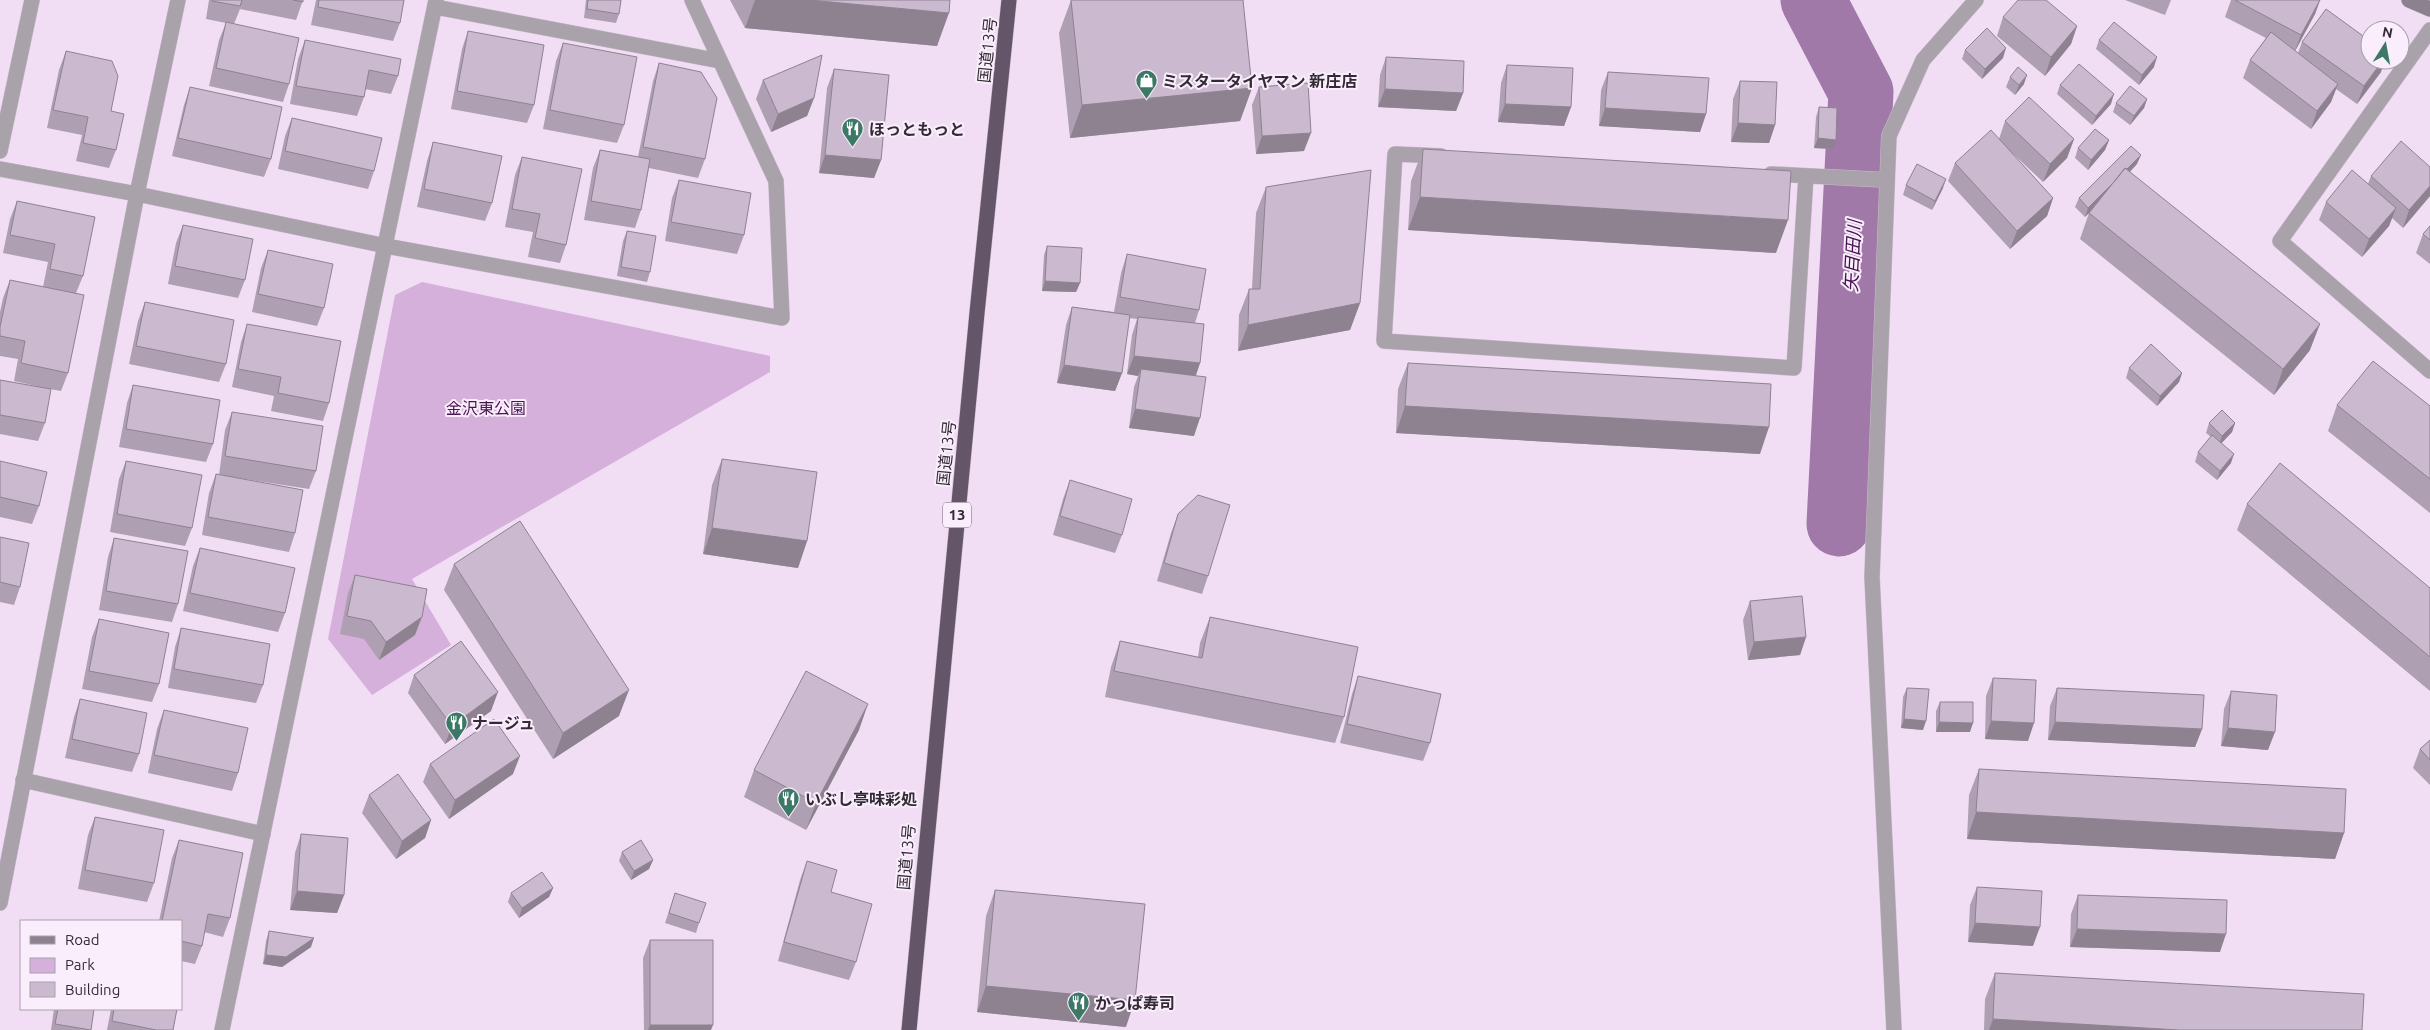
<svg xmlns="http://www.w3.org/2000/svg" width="2430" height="1030" viewBox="0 0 2430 1030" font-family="Ubuntu,'Noto Sans JP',sans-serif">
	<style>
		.green { fill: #d4b0db }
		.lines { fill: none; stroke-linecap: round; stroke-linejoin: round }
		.river { stroke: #a079a8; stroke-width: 65 }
		.lane-casing { stroke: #cbbace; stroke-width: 16 }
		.street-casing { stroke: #cbbace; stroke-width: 16 }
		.secondary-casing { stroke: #cbbace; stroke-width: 16 }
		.highway-casing { stroke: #cbbace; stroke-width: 16 }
		.lane { stroke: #aaa2ab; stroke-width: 15 }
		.street { stroke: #aaa2ab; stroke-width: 15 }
		.secondary { stroke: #8c818f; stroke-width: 15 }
		.highway { stroke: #655568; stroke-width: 15 }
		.wall { fill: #af9fb2 }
		.shaded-wall { fill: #8e8291 }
		.building { fill: #cbb9cf; stroke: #8e8291 }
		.labels { text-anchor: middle; stroke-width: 4; stroke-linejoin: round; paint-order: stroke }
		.shield { fill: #faeefc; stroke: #6e6670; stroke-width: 1 }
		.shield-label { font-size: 15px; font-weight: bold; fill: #322b34 }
		.street-label { font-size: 16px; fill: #322b34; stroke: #faeefc }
		.poi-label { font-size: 16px; font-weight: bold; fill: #322b34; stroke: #faeefc; text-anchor: start }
		.park-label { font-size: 16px; fill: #481652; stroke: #faeefc }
		.water-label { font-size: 18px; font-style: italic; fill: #45124f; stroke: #faeefc }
	</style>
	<rect width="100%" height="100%" fill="#f1def5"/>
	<path class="green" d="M422,282L770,356V372L412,579L451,645L372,695L328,639L395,295Z"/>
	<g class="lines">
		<path class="river" d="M1813,0L1861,92L1839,524"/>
		<defs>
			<path id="lane" d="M1441,156L1395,154L1384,341L1794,368L1806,176
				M1771,174L1887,180
				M23,780L263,834"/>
			<path id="street" d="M435,7L720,61
				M2430,30L2280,241L2430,371
				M0,151L32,0
				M0,169L137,194L386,246L782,318L776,181L692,0
				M0,903L137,194L178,0
				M222,1030L436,0
				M1894,1030L1872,577L1889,136L1923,60L1976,0"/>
			<path id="secondary" d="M2409,0L2430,9"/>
			<path id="highway" d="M909,1030L977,313L1009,0"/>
		</defs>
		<use href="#lane" class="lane-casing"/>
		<use href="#street" class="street-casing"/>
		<use href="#secondary" class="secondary-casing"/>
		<use href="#highway" class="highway-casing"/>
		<use href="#lane" class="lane"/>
		<use href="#street" class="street"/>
		<use href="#secondary" class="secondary"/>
		<use href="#highway" class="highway"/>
	</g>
	<path class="wall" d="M209,0H303L296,20L240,9L234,24L289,84L283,102L209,86L219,40L226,23L206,19Z
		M316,0H404L400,23L393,41L311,25Z
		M586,0H621L619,14L616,23L584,18Z
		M730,0H950L937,46L745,28Z
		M1071,0L1252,88L1240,121L1070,138L1059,33Z
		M2125,0H2171L2165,15Z
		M2231,0H2320L2315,14L2295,51L2298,53L2302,42L2381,72L2357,104L2336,89L2331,102L2311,129L2243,78L2250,60L2266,38L2225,17Z
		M2003,17L2077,26L2071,44L2045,76L1997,36Z
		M468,31L534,105L527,123L451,109L462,49Z
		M305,40L398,76L391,94L365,89L364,97L357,116L290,104L298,59Z
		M2099,40L2154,67L2139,85L2096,49Z
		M563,43L624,125L617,143L543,129L556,61Z
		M1965,50L2003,58L1982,79L1962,59Z
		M66,51L111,111L116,150L109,168L76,161L82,135L47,128L59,70Z
		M1386,57L1463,93L1456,111L1378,107L1380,75Z
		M659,63L705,159L698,178L649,168L641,210L635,228L584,220L593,168L600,150L638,157L653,81Z
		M1507,65L1571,107L1564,126L1498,122L1501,83Z
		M834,69L881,160L874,178L819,173L827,88Z
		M1608,72L1706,114L1700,132L1599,126L1601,90Z
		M2010,77L2024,84L2015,95L2006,87Z
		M763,80L814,98L807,116L771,132L756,99Z
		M1740,81L1775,125L1769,143L1731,142L1733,99Z
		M2060,85L2111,104L2092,125L2057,94Z
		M190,87L271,159L264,177L172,156L184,105Z
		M1259,87L1304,151L1256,154L1252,105Z
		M2147,99L2144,108L2130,125L2113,112L2116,103Z
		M1819,107L1833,149L1814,148L1816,117Z
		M292,118L374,171L368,189L278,169L285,136Z
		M2005,121L2074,139L2067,158L2043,182L2007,148L2053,198L2047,216L2010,249L1948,181L1955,163L1999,139Z
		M2109,140L2105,150L2088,170L2075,158L2078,148Z
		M433,142L492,203L485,221L417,207L427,161Z
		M1423,149L1776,253L1408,230L1411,181Z
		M522,157L566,245L560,263L528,257L533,232L505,227L515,175Z
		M2137,164L2130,172L2310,350L2274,395L2080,239L2089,213L2091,211L2085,217L2075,207L2079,198Z
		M2430,167V196L2403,228L2392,218L2389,226L2362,257L2319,220L2326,202L2368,184L2371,176Z
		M679,180L744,235L737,254L665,241L672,198Z
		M1906,185L1943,188L1932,210L1903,195Z
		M1266,187L1360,303L1350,330L1238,351L1239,315L1249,289H1252L1256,213Z
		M17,201L83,276L76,293L68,373L61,391L50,389L45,423L38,441L0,434V380L41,387L14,381L18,359L0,356V312L3,298L10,280L43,287L48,262L3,253L10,219Z
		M183,225L245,280L238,298L168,284L176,243Z
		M2430,226V264L2416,253L2423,234Z
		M627,231L650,272L647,282L617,276L623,241Z
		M1047,246L1080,283L1076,292L1042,291L1044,255Z
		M268,250L324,308L317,326L252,312L261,268Z
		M1127,254L1199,310L1195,323L1200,363L1196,376L1194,436L1129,428L1134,387L1138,376L1127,374L1132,335L1137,319L1129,318L1122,373L1115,391L1057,383L1066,325L1072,307L1114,312L1121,273Z
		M145,302L226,364L219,382L129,364L138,321Z
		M247,324L329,403L323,421L271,411L274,396L232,387L241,342Z
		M1408,363L1760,454L1396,433L1398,389Z
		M2129,368L2182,373L2179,382L2157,406L2126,378Z
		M133,385L213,444L206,462L119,447L127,403Z
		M2337,405L2430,406V513L2328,431Z
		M232,412L316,471L309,489L219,475L225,430Z
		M2209,423H2235L2232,432L2221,443L2231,463L2217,480L2195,462L2198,452L2211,437L2206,433Z
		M722,459L807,541L798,568L703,554L712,485Z
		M0,461L39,506L32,524L0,517Z
		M126,461L192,528L185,546L110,532L119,479Z
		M216,474L295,533L289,552L202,535L209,493Z
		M1070,480L1122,535L1115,553L1053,535L1063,499Z
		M2247,504L2430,588V691L2237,530Z
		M1178,514L1208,576L1202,594L1157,581L1171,533Z
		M0,537L20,587L14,605L0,602Z
		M114,538L178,604L172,622L99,610L108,557Z
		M200,548L285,613L278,632L183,611L193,566Z
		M454,564L619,716L553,759L444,590Z
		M355,575L415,635L379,660L364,639L340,634L348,593Z
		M1750,601L1806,637L1800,655L1748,660L1743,620Z
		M1210,617L1344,717L1335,743L1105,697L1111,667L1120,641L1198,657L1200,643Z
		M99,619L159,684L152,702L82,689L92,637Z
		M181,628L263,685L256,703L168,688L175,647Z
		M414,675L491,711L445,744L408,693Z
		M1358,676L1430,743L1423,761L1340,743L1352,694Z
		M1993,678L2028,741L1985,739L1986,696Z
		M1907,688L1923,730L1901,728L1903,697Z
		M2057,688L2202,729L2195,747L2048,740L2050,706Z
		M2231,691L2268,750L2221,746L2224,709Z
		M80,699L139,754L132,772L65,758L74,717Z
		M1940,702L1970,732H1936V711Z
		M164,710L238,773L232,791L148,773L157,729Z
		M859,730L806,830L744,797L754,770Z
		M2430,740V785L2413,768L2420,749Z
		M430,764L513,774L449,819L423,782Z
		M1979,769L2344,833L2335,859L1967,839L1969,795Z
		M369,795L431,820L425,838L396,859L362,813Z
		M95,817L154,883L147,902L78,889L88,835Z
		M301,834L344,895L337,913L290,910L295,853Z
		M179,840L230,918L223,937L204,932L202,946L195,964L181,961V921H159L172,858Z
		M622,852L653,860L649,869L631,880L619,861Z
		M807,861L831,892L856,962L849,980L778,961L800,880Z
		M1977,887L2033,946L1968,942L1970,905Z
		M553,888L549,897L519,918L508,902L511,893Z
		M995,890L1126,1027L977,1012L986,916Z
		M675,893L699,923L696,933L665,923Z
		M2078,895L2220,952L2070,947L2071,914Z
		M269,931L311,947L282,967L263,964L266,941Z
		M650,940L711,1030H644L643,958Z
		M1995,973L2362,1030H1984L1985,999Z
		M54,1009H94L91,1030H51Z
		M111,1009H177L173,1030H107Z"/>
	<path class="shaded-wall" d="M755,0H809L949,13L937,46L745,28Z
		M2320,0L2315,14L2294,53L2301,35Z
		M2077,26L2071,44L2045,76L2051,57Z
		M2006,48L2003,58L1982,79L1985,69Z
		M2157,57L2154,67L2139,85L2142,75Z
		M2383,60H2385L2381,72L2357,104L2364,86Z
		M2027,75L2024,84L2015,95L2019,85Z
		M2338,84L2331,102L2311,129L2317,111Z
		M1252,88L1240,121L1070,138L1082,105Z
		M1385,89L1463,93L1456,111L1378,107Z
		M2114,94L2111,104L2092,125L2096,116Z
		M814,98L807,116L771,132L778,114Z
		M2147,99L2144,108L2130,125L2134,116Z
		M1505,104L1571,107L1564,126L1498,122Z
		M1605,108L1706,114L1700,132L1599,126Z
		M1738,123L1775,125L1769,143L1731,142Z
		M1311,133L1304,151L1256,154L1262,136Z
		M1818,138L1836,140L1833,149L1814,148Z
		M2074,139L2067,158L2043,182L2050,164Z
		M2109,140L2105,150L2088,170L2091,160Z
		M825,155L881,160L874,178L819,173Z
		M2141,155L2137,164L2085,217L2088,208Z
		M1946,179L1943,188L1932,210L1935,201Z
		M2430,186V196L2403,228L2409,210Z
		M1420,197L1788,220L1776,253L1408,230Z
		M2053,198L2047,216L2010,249L2017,231Z
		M2396,208L2389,226L2362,257L2369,239Z
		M1045,281L1080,283L1076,292L1042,291Z
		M1360,303L1350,330L1238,351L1248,325Z
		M2320,324L2310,350L2274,395L2283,369Z
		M1134,356L1200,363L1193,382L1141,369L1138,376L1127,374Z
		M1064,365L1122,373L1115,391L1057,383Z
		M2182,373L2179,382L2157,406L2160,396Z
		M1405,406L1769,427L1760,454L1396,433Z
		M1135,409L1200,418L1194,436L1129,428Z
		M2235,423L2232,432L2219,446L2222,436Z
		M2234,454L2231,463L2217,480L2220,471Z
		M712,528L807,541L798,568L703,554Z
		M422,617L415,635L379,660L386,642Z
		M1806,637L1800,655L1748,660L1754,642Z
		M629,690L619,716L553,759L563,733Z
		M498,692L491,711L445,744L452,726Z
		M868,704L859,730L806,830L816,803Z
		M1904,719L1926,721L1923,730L1901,728Z
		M1991,721L2034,723L2028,741L1985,739Z
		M1939,722L1973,723L1970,732H1936Z
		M2055,722L2202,729L2195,747L2048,740Z
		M2228,728L2275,732L2268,750L2221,746Z
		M520,756L513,774L449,819L455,800Z
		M1976,812L2344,833L2335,859L1967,839Z
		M431,820L425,838L396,859L402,841Z
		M653,860L649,869L631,880L634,871Z
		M553,888L549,897L519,918L522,908Z
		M297,891L344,895L337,913L290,910Z
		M1975,923L2040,927L2033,946L1968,942Z
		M2077,929L2226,934L2220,952L2070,947Z
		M314,938L311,947L282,967L263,964L266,955Z
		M986,986L1135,1000L1126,1027L977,1012Z
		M1993,1019L2179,1030H1989Z
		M650,1025H713L711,1030H648Z"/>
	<path class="building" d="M212,0H242L240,6L212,1Z
		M293,0H303V2Z
		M319,0H404L400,23L318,7Z
		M588,0H621L619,14L587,9Z
		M809,0H950L949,13Z
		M1071,0H1243L1252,88L1082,105Z
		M2018,0H2046L2077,26L2051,57L2003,17Z
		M2235,0H2320L2301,35Z
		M2326,9L2370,41V60H2383L2364,86L2302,42Z
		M226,22L299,38L289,84L216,68Z
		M2114,22L2157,57L2142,75L2099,40Z
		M1987,28L2006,48L1985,69L1965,50Z
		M468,31L544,45L534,105L457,91Z
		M2271,32L2338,84L2317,111L2250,60Z
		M305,40L401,59L398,76L369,70L364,97L296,86Z
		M563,43L637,57L624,125L550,110Z
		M66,51L112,61L118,76L111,111L124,114L116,150L83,143L88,117L53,110Z
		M822,55L814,98L778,114L763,80Z
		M1386,57L1464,61L1463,93L1385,89Z
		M659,63L701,72L717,98L705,159L643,147Z
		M2079,64L2114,94L2096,116L2060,85Z
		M1507,65L1573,68L1571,107L1505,104Z
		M2018,67L2027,75L2019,85L2010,77Z
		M834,69L889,75L881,160L825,155Z
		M1608,72L1709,78L1706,114L1605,108Z
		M1740,81L1777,82L1775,125L1738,123Z
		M1308,83L1311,133L1262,136L1259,87Z
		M2130,86L2147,99L2134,116L2116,103Z
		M190,87L282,107L271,159L178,138Z
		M2029,97L2074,139L2050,164L2005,121Z
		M1819,107L1837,108L1836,140L1818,138Z
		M292,118L382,138L374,171L285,151Z
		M2095,129L2109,140L2091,160L2078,148Z
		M1991,130L2053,198L2017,231L1955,163Z
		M2401,141L2430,167V186L2409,210L2371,176Z
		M433,142L502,156L492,203L424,189Z
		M2131,146L2141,155L2127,169L2125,168L2115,181L2088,208L2079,198Z
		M1423,149L1791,171L1788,220L1420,197Z
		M600,150L650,159L641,210L591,201Z
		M522,157L582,169L566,245L535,238L540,214L512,209Z
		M1917,164L1946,179L1935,201L1906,185Z
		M2125,168L2320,324L2283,369L2089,213Z
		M1371,170L1360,303L1248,325L1249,289H1260L1266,187Z
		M2352,170L2396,208L2369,239L2326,202Z
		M679,180L751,193L744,235L671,222Z
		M17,201L95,217L83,276L50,269L55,244L10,235Z
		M183,225L253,239L245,280L175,266Z
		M2430,226V240L2423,234Z
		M627,231L656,236L650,272L621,267Z
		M1047,246L1082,248L1080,283L1045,281Z
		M268,250L333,264L324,308L258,294Z
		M1127,254L1206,269L1199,310L1120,297Z
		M10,280L84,295L68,373L21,363L25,341L0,336V327Z
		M145,302L234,320L226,364L136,346Z
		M1072,307L1130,315L1122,373L1064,365Z
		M1138,317L1204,324L1200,363L1134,356Z
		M247,324L341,341L329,403L278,393L281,377L238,369Z
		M2151,344L2182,373L2160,396L2129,368Z
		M2373,361L2430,406V479L2337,405Z
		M1408,363L1771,384L1769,427L1405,406Z
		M1141,369L1206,377L1200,418L1135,409Z
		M0,380L51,389L45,423L0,415Z
		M133,385L220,400L213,444L126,429Z
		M2222,410L2235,423L2222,436L2209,423Z
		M232,412L323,426L316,471L225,456Z
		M2212,435L2234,454L2220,471L2198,452Z
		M722,459L817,472L807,541L712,528Z
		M0,461L47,472L39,506L0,497Z
		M126,461L202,475L192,528L117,514Z
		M2280,463L2430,588V657L2247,504Z
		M216,474L303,490L295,533L208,517Z
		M1070,480L1132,499L1122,535L1060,516Z
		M1198,495L1230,505L1208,576L1164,563L1178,514Z
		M520,521L629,690L563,733L454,564Z
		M0,537L29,543L20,587L0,582Z
		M114,538L188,551L178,604L106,591Z
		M200,548L295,568L285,613L190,593Z
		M355,575L427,589L422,617L386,642L371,621L347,616Z
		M1802,596L1806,637L1754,642L1750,601Z
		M1210,617L1358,647L1344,717L1114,671L1120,641L1202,658Z
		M99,619L169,633L159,684L89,671Z
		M181,628L270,644L263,685L174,669Z
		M461,641L498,692L452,726L414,675Z
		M806,671L868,704L816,803L754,770Z
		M1358,676L1441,694L1430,743L1347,724Z
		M1993,678L2036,680L2034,723L1991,721Z
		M1907,688L1929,689L1926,721L1904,719Z
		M2057,688L2204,695L2202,729L2055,722Z
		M2231,691L2277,695L2275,732L2228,728Z
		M80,699L147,713L139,754L72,739Z
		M1940,702H1973V723L1939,722Z
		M164,710L248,728L238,773L154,755Z
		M494,719L520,756L455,800L430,764Z
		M2430,740V760L2420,749Z
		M1979,769L2346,789L2344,833L1976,812Z
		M398,774L431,820L402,841L369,795Z
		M95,817L164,830L154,883L85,870Z
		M301,834L348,838L344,895L297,891Z
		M179,840L243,853L230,918L208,914L202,946L181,941V921H162Z
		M641,840L653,860L634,871L622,852Z
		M807,861L837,870L831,892L872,904L856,962L784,942Z
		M542,872L553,888L522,908L511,893Z
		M1977,887L2042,891L2040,927L1975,923Z
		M995,890L1145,904L1135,1000L986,986Z
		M675,893L706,903L699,923L669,913Z
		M2078,895L2227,900L2226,934L2077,929Z
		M269,931L314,938L286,957L266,955Z
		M650,940H713V1025H650Z
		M1995,973L2364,994L2362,1030H2179L1993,1019Z
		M58,1009H94L91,1030L55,1024Z
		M114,1009H177L173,1030H156L112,1021Z"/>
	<defs>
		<symbol id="shop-pin" viewBox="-11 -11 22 30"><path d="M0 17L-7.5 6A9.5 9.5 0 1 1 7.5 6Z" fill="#3b7966" stroke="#faeefc"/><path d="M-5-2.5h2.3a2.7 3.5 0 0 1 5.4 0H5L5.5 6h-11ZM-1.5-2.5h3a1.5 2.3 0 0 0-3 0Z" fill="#fff"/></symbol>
		<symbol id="restaurant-pin" viewBox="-11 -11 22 30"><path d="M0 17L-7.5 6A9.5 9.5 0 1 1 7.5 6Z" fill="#3b7966" stroke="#faeefc"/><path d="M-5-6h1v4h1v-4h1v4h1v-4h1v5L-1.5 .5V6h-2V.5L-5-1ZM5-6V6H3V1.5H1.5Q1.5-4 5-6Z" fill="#fff"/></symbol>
	</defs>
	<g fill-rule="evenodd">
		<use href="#shop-pin" x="1134" y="68" width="25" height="34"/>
		<use href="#restaurant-pin" x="840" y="116" width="25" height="34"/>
		<use href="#restaurant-pin" x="444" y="710" width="25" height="34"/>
		<use href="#restaurant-pin" x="776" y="786" width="25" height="34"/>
		<use href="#restaurant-pin" x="1066" y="990" width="25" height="34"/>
	</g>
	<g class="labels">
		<rect class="shield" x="943" y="502.5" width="28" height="25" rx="4"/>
		<g class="shield-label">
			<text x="957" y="520">13</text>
		</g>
		<g class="street-label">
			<text transform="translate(987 50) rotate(-84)" y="6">国道13号</text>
			<text transform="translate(946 453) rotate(-84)" y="6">国道13号</text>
			<text transform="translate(906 857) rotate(-85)" y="6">国道13号</text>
		</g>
		<g class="poi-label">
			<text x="1162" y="87">ミスタータイヤマン 新庄店</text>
			<text x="869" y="135">ほっともっと</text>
			<text x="472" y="729">ナージュ</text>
			<text x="805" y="805">いぶし亭味彩処</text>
			<text x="1095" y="1009">かっぱ寿司</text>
		</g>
		<g class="park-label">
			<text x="486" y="414">金沢東公園</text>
		</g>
		<g class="water-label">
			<text transform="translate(1853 256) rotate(-87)" y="6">矢目田川</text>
		</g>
	</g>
	<rect x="20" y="920" width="162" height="90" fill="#faeefc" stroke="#aaa0ac"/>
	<rect x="30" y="936" width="25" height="8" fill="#8c818f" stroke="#aaa0ac"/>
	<text x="65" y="945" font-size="15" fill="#322b34">Road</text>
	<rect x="30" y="958" width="25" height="15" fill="#d4b0db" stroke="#aaa0ac"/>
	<text x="65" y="970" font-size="15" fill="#322b34">Park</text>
	<rect x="30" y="982" width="25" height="15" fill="#cbb9cf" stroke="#aaa0ac"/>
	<text x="65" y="995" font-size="15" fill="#322b34">Building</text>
	<g transform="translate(2385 45) rotate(11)"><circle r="24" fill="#faeefc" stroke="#aaa0ac"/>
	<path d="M0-4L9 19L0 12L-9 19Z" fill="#3b7966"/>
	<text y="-8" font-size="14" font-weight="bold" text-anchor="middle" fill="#322b34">N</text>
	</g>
</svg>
